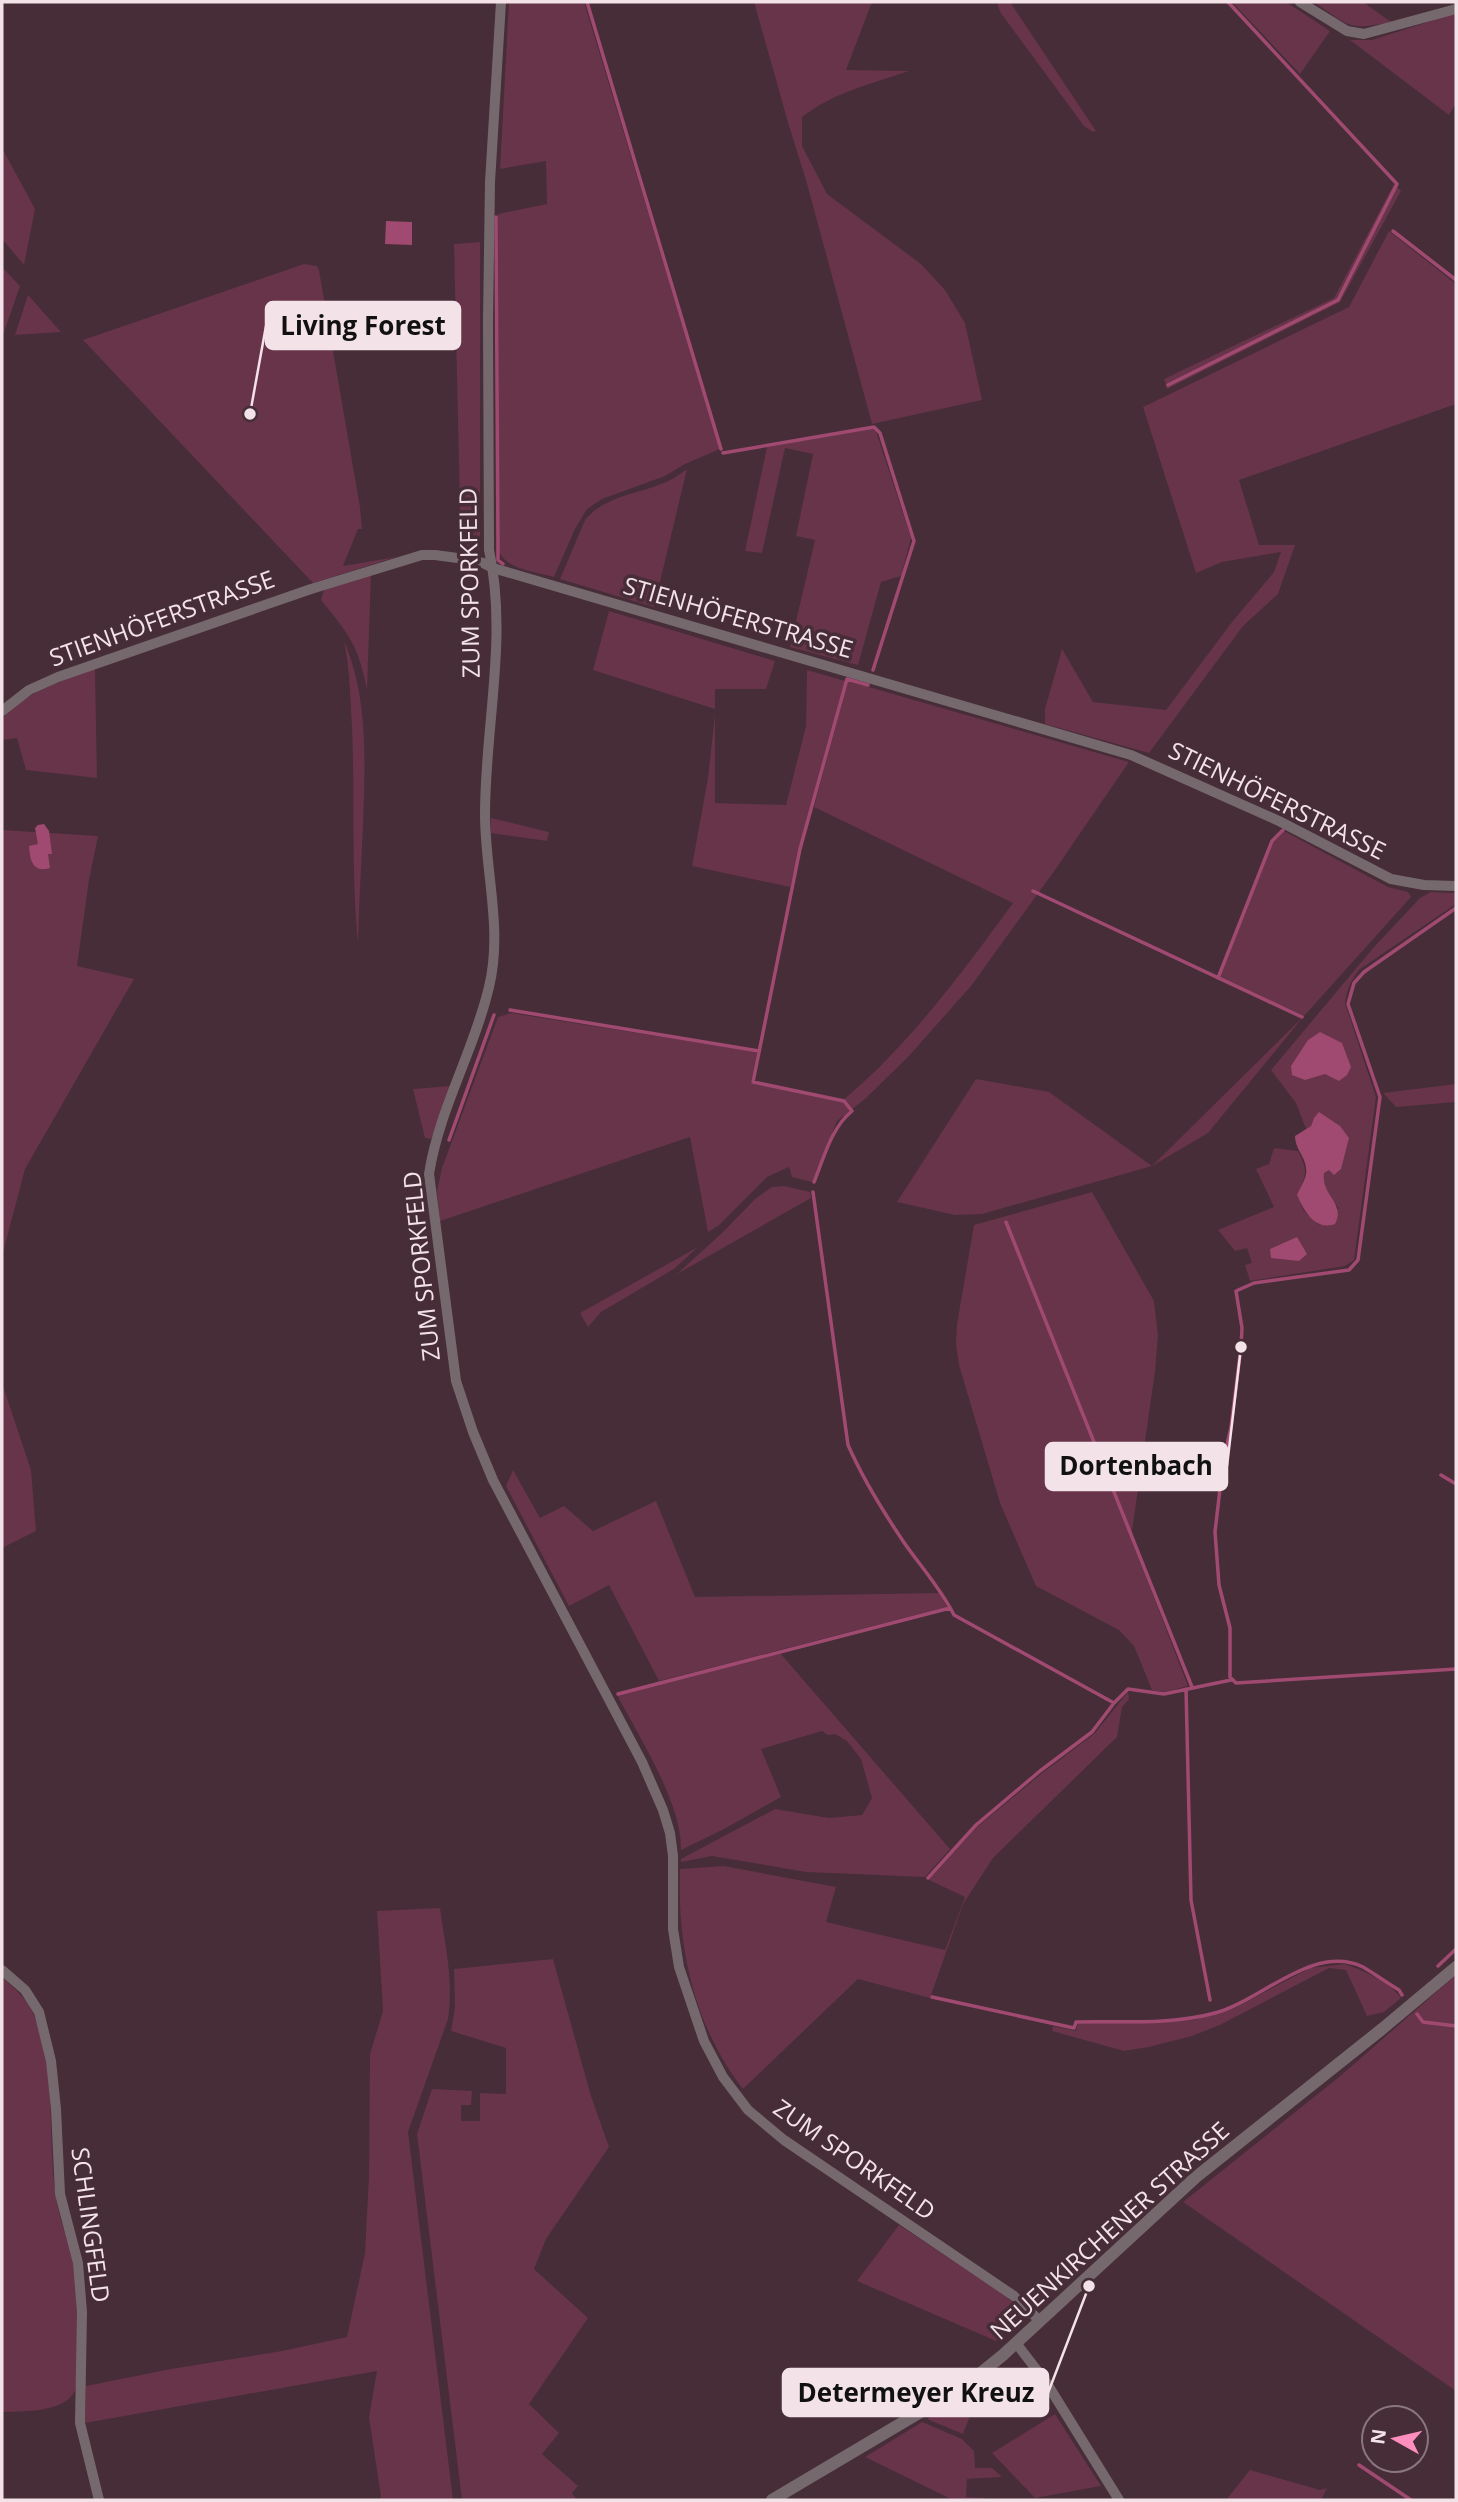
<svg xmlns="http://www.w3.org/2000/svg" width="1458" height="2502" viewBox="0 0 1458 2502" font-family="'Open Sans',sans-serif">
	<style>
		.green { fill: #67344a }
		.water { fill: #a14a71 }
		.lines { fill: none; stroke-linecap: round; stroke-linejoin: round }
		.stream { stroke: #a14a71; stroke-width: 3.5 }
		.minor { stroke: #76696e; stroke-width: 10 }
		.tertiary { stroke: #76696e; stroke-width: 12 }
		.labels { text-anchor: middle; stroke-width: 7; stroke-linejoin: round; paint-order: stroke }
		.street-label { font-size: 24px; fill: #f3e2e8; stroke: #462d37 }
		.leader { fill: none; stroke: #f3e2e8; stroke-width: 2.5 }
		.callout-dot { fill: #f3e2e8; stroke: #462d37; stroke-width: 2.5 }
		.callout { fill: #f3e2e8; stroke: #f3e2e8; stroke-width: 2.5 }
		.callout-label { font-size: 26px; text-anchor: middle; font-weight: bold; fill: #111 }
	</style>
	<rect width="100%" height="100%" fill="#462d37"/>
	<path class="green" d="M509,2H584L720,449L685,464L665,476L602,499L587,509L575,529L554,577C537,572 506,570 499,551L498,214L547,204L546,161L500,169Z
		M754,2H872L846,70L909,71C873,83 833,93 802,117V146L827,194L921,264L945,290L965,323L982,400L872,424L806,180L789,126Z
		M997,2H1010L1096,131L1093,132L1084,126L1000,12Z
		M1232,2H1286L1330,31L1300,74Z
		M1314,2H1363L1391,22C1348,31 1349,26 1314,2Z
		M1456,13V103L1449,115L1350,40H1372Z
		M2,148L35,209L24,265L2,239Z
		M1394,184L1401,191L1340,302L1167,389L1164,379L1334,298Z
		M1389,231L1456,284V404L1239,480L1259,545H1295L1278,594L1243,626L1149,753L1045,724V709L1062,649L1093,702L1166,710L1232,622L1274,572L1281,552L1222,562L1196,573L1143,407L1349,307Z
		M480,242V548L477,553L461,551L454,244Z
		M304,264L317,266L319,270L360,507L362,529H358L343,566L396,557L313,583L83,340Z
		M2,267L20,286L2,338Z
		M28,295L61,332L15,335Z
		M875,428L911,538L901,576L881,582L858,665L790,647L815,540L796,536L813,454L785,448L762,553L745,551L767,447Z
		M687,469L654,607L560,579L585,520C605,495 641,494 668,481C675,478 681,473 687,469Z
		M371,575L367,690C358,644 349,635 321,600L324,590Z
		M609,611L775,661L766,689H715V709L593,670Z
		M344,641C369,699 365,764 363,826C361,865 359,905 358,944C351,872 355,800 352,727C350,698 350,670 344,641Z
		M95,669L97,778L26,770L17,738L2,740V719C26,692 61,681 95,669Z
		M807,670L845,681L790,887L692,866L708,778L715,714V803L786,805L806,726Z
		M848,681L1129,762L1055,870L971,986L909,1056L865,1099L837,1121L812,1182L792,1177L789,1167L767,1177L718,1226L708,1232L690,1137L440,1221L437,1191L442,1168L498,1017L511,1013L757,1052L751,1083L841,1102C909,1045 961,974 1013,903L814,807Z
		M491,818L549,832L547,841L491,833Z
		M2,830L98,836L89,880L77,966L134,979L25,1169L2,1256Z
		M1284,831L1388,887L1408,892L1411,897L1304,1016L1208,1133L1152,1166L982,1214L955,1215L897,1202L976,1079L1049,1092L1152,1166L1304,1016L1220,977L1273,842Z
		M1431,892L1456,893V904L1360,969C1351,980 1347,989 1345,1003L1376,1097L1354,1260L1345,1266L1250,1281L1245,1265L1252,1263L1247,1248L1235,1251L1218,1230L1274,1207L1256,1169L1269,1164L1274,1148L1298,1151C1308,1171 1307,1174 1297,1195L1304,1211L1320,1225L1339,1208C1330,1199 1322,1187 1324,1173L1329,1169L1314,1118L1311,1126L1306,1129L1296,1103L1271,1070L1374,947L1420,898Z
		M1456,1084V1102L1396,1107L1383,1093Z
		M451,1086L431,1139L425,1138L413,1089Z
		M784,1186L810,1192L811,1198L677,1274L722,1233L755,1199L772,1187Z
		M1092,1192L1154,1301L1158,1335L1155,1372L1131,1538L1188,1686L1164,1692L1152,1690L1134,1646L1119,1630L1036,1586L1000,1503L959,1365L956,1344L957,1324L974,1225Z
		M698,1247L674,1269L601,1312L588,1327L580,1313Z
		M2,1383L31,1470L36,1531L2,1548Z
		M513,1470L540,1518L564,1506L593,1531L656,1501L695,1597L940,1593L947,1607L659,1681L609,1585L569,1606L506,1486Z
		M780,1653L950,1849L925,1877L806,1872L712,1856L681,1862V1859L775,1809L829,1818L862,1815L872,1798L861,1759L847,1741L835,1734L828,1735L822,1731L761,1749L781,1797L726,1828L681,1850C682,1803 639,1737 617,1695Z
		M1128,1692L1129,1699L1122,1707L1117,1737L993,1858L963,1904L930,1998L858,1979L743,2089C694,2026 677,1947 680,1869L724,1866L836,1887L826,1922L945,1950L965,1897L929,1880L977,1827L1041,1774L1094,1734Z
		M440,1908C445,1945 454,1982 448,2019L408,2132L453,2500H378L381,2497L369,2417L377,2371L85,2423L86,2386L171,2369L282,2351L347,2337L365,2253L369,2176L370,2054L383,2011L377,1911Z
		M553,1959L591,2096L609,2147L546,2239L534,2269L588,2318L529,2404L559,2433L542,2454L578,2486L572,2493L577,2500H462L417,2134L432,2089L472,2091L471,2105H461V2121H480V2093L506,2094V2048L451,2031L455,2007L454,1969Z
		M1344,1964C1361,1969 1391,1983 1401,1998L1384,2012L1367,2016L1346,1970L1329,1968L1220,2025L1192,2036L1149,2047L1124,2051L1052,2031L1053,2026L1076,2031L1078,2023L1194,2020L1235,2008L1310,1968Z
		M1456,1975V2391L1183,2202L1339,2077Z
		M2,1977C15,1989 29,2000 35,2018C56,2073 48,2134 55,2191C58,2216 68,2239 73,2264C78,2293 77,2324 78,2354C78,2365 81,2380 75,2391C64,2413 23,2411 2,2412Z
		M899,2225L1000,2292L1015,2304L1023,2317L996,2341L857,2281Z
		M973,2390L977,2398L963,2434L927,2419Z
		M1055,2414L1101,2486L1035,2498L992,2453Z
		M922,2422L962,2439L974,2451L975,2468H992L1002,2477L967,2479L966,2497L985,2498V2500H953L865,2457Z
		M1250,2470L1320,2490L1327,2488L1321,2500H1226Z"/>
	<path class="water" d="M386,221L412,222V245L385,244Z
		M44,824L49,831L52,854H48L50,868C33,873 30,861 29,846L38,844L35,828L38,825Z
		M1320,1032L1342,1043L1351,1067L1347,1075L1339,1081L1325,1074L1305,1080L1292,1075L1291,1066L1308,1040Z
		M1319,1112L1340,1126L1349,1138L1341,1169L1334,1175L1329,1170L1324,1173C1321,1196 1346,1203 1335,1224C1315,1231 1304,1211 1297,1195C1300,1187 1308,1177 1306,1168C1305,1156 1295,1149 1295,1136L1311,1126L1314,1118Z
		M1297,1237L1307,1254L1299,1261L1271,1258L1270,1249Z"/>
	<g class="lines">
		<path class="stream" d="M587,2L721,449
			M496,217L498,549V560L503,564
			M1393,231L1456,280
			M1168,385L1338,300L1397,184L1228,2
			M723,453L874,427L880,433L914,541L873,670
			M1033,891L1302,1017
			M1456,908L1364,972L1354,983L1348,1004L1380,1097L1358,1260L1349,1270L1254,1283L1236,1291L1242,1328L1241,1347L1231,1427L1223,1463L1215,1532L1219,1585L1230,1628V1677L1236,1683L1456,1669
			M1218,978L1272,841L1283,830
			M510,1010L759,1051
			M449,1140L494,1015
			M814,1182C824,1158 831,1128 852,1111L844,1101L753,1082L800,849L847,679L868,685
			M813,1192L848,1445C863,1479 884,1513 905,1544C922,1568 941,1589 954,1615L1114,1703L1128,1689L1164,1694L1231,1680
			M1006,1222L1192,1687
			M1441,1475L1456,1484
			M1186,1689L1191,1900L1210,2000
			M618,1694L950,1608
			M928,1878L976,1825L1040,1771L1092,1732L1114,1703
			M1438,1966L1456,1949
			M932,1997L1074,2028L1076,2022C1121,2021 1171,2025 1215,2013C1261,2001 1313,1943 1363,1967C1375,1974 1387,1983 1399,1990L1402,1995
			M1417,2014L1423,2022L1456,2026
			M1359,2465L1411,2500"/>
		<path class="minor" d="M501,2L490,182L488,321L489,550C508,637 485,726 485,814C485,872 503,929 489,987C474,1051 439,1109 429,1174L456,1381L473,1432L493,1480L642,1762L663,1810L670,1833L673,1856V1929L679,1967L704,2041L723,2077L748,2110L784,2140L1014,2296L1040,2321
			M1300,2L1347,31L1364,34L1456,9
			M2,711L29,690L58,677L311,589L422,555H435L465,559L483,563L493,568L1131,755L1279,821L1391,879L1424,885L1456,886
			M2,1970L25,1990L39,2012L51,2061L56,2109L60,2194L78,2263L82,2312L80,2423L99,2500
			M1016,2343L1046,2382L1119,2500"/>
		<path class="tertiary" d="M772,2500L966,2385L1003,2355L1196,2177L1382,2029L1456,1967"/>
	</g>
	<g class="labels">
		<g class="street-label">
			<text transform="translate(470 583) rotate(-91)" y="8">ZUM SPORKFELD</text>
			<text transform="translate(738 618) rotate(16)" y="8">STIENHÖFERSTRASSE</text>
			<text transform="translate(162 619) rotate(-20)" y="8">STIENHÖFERSTRASSE</text>
			<text transform="translate(1277 801) rotate(26)" y="8">STIENHÖFERSTRASSE</text>
			<text transform="translate(422 1266) rotate(-96)" y="8">ZUM SPORKFELD</text>
			<text transform="translate(854 2160) rotate(35)" y="8">ZUM SPORKFELD</text>
			<text transform="translate(90 2225) rotate(82)" y="8">SCHLINGFELD</text>
			<text transform="translate(1110 2231) rotate(-42)" y="8">NEUENKIRCHENER STRASSE</text>
		</g>
	</g>
	<path class="leader" d="M250 414L266 326M1241 1347L1227 1466M1089 2286L1048 2393"/>
	<g class="callout-dot">
		<circle cx="250" cy="414" r="7"/>
		<circle cx="1241" cy="1347" r="7"/>
		<circle cx="1089" cy="2286" r="7"/>
	</g>
	<g class="callout">
		<rect x="266" y="302" width="194" height="47" rx="7"/>
		<rect x="1046" y="1443" width="181" height="47" rx="7"/>
		<rect x="783" y="2369" width="265" height="47" rx="7"/>
	</g>
	<g class="callout-label">
		<text x="363" y="335">Living Forest</text>
		<text x="1136" y="1475">Dortenbach</text>
		<text x="916" y="2402">Determeyer Kreuz</text>
	</g>
	<rect width="1458" height="2502" fill="none" stroke="#f3e2e8" stroke-width="7"/>
	<g transform="translate(1395 2439) rotate(278)"><circle r="33" fill="#462d37" stroke="#8b757e" stroke-width="2"/>
	<path d="M0-5L12 26L0 18L-12 26Z" fill="#fd8ebe"/>
	<text y="-10" font-size="19" font-weight="bold" text-anchor="middle" fill="#f3e2e8">N</text>
	</g>
</svg>
